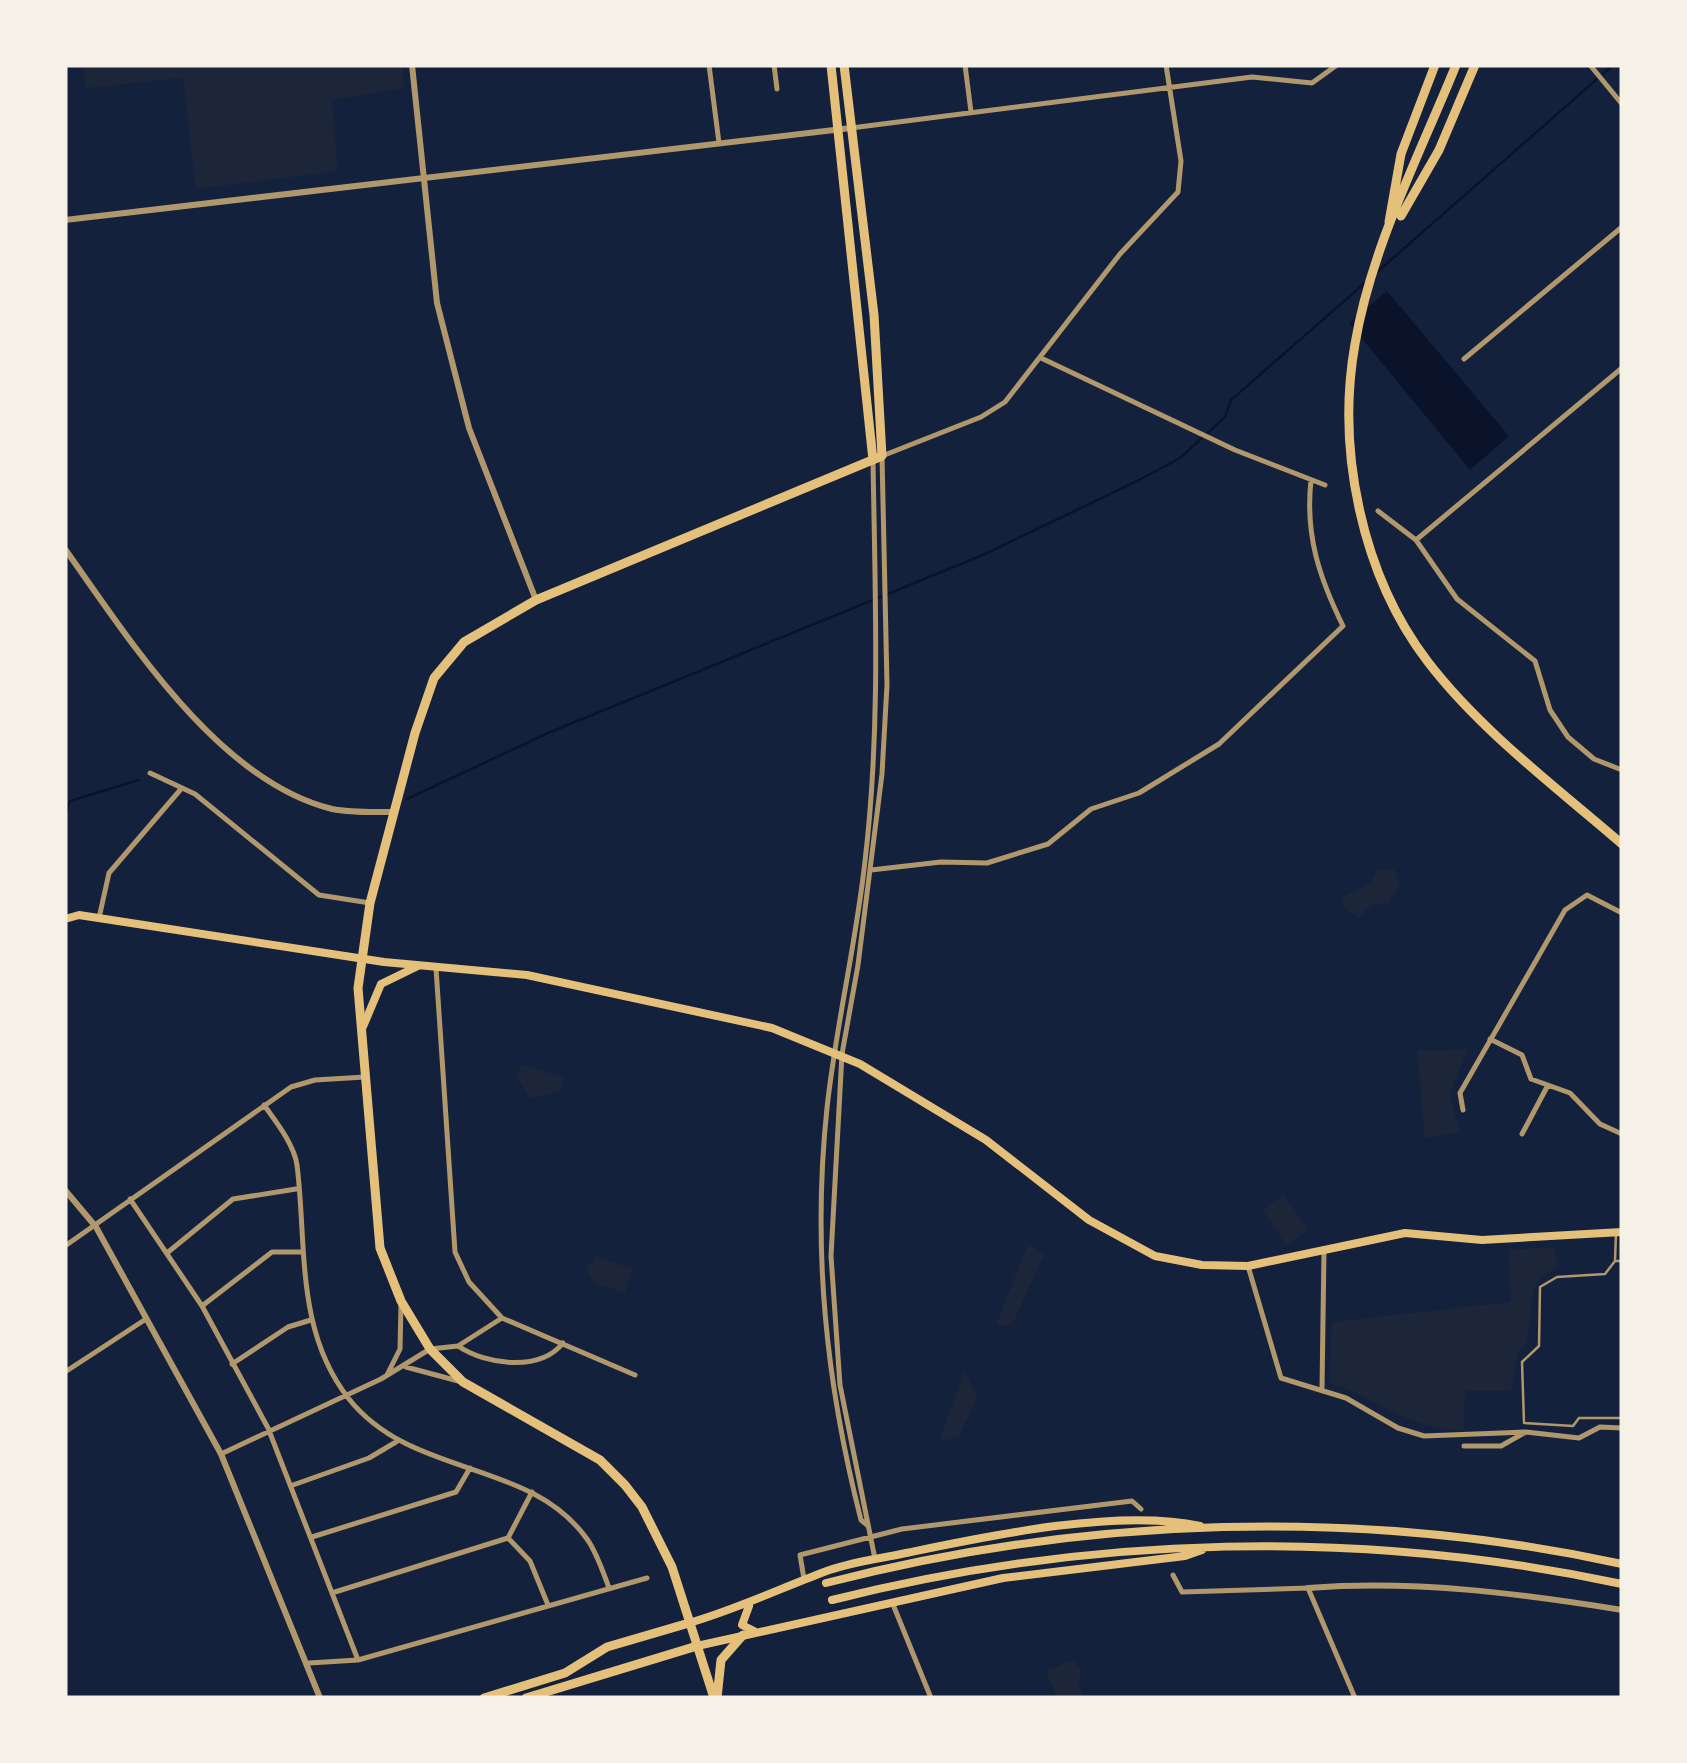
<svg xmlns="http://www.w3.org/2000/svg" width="1687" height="1763" viewBox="0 0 1687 1763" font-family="Barlow,sans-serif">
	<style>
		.green { fill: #1d2539 }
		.water { fill: #0b132b }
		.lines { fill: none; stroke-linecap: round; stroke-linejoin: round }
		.stream { stroke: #0b132b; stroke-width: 2.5 }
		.service { stroke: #b1986c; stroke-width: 2.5 }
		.minor { stroke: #b1986c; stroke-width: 5 }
		.tertiary { stroke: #b1986c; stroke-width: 6 }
		.secondary { stroke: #e5c07b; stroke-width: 8 }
		.primary { stroke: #e5c07b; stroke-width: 9 }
		.trunk { stroke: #e5c07b; stroke-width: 9 }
	</style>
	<rect width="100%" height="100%" fill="#14213d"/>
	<path class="green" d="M83,65H402L404,88L332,100L338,171L196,189L183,78L86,88Z
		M1394,869L1400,883L1389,903L1371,905L1359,918L1342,906L1344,896L1370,884L1377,870Z
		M1468,1050L1449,1094L1460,1132L1425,1138L1417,1051Z
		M521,1064L564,1078L560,1091L529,1098L517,1075Z
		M1284,1195L1308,1230L1286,1245L1262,1209Z
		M1028,1244L1044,1255L1012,1325H996Z
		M1554,1247L1558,1268L1540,1277L1533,1290L1527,1342L1518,1351L1511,1391H1465L1464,1430C1405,1430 1380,1398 1329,1383L1332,1322L1511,1302L1509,1250Z
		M596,1257L633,1269L625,1293L594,1283L586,1269Z
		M965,1370L977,1398L959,1436L939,1442Z
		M1073,1660L1082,1670L1079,1684L1083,1698H1058L1045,1671Z"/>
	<path class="water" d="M1387,291L1509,436L1470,470L1349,323Z"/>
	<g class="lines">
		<path class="stream" d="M1376,273L1613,65
			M407,799L548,733L983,555L1137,481L1180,458L1225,417L1231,400L1366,282
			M65,815L70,801L139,780"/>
		<path class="service" d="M1616,1233L1615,1261H1622
			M1615,1261L1605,1274L1557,1277L1540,1287L1539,1346L1522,1362L1524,1423L1573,1426L1579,1418H1622"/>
		<path class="minor" d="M709,65L719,143
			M774,65L777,89
			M965,65L971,112
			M1590,65L1622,104
			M851,128L1252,77L1312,83L1337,65
			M1041,358L1235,450L1325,485
			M1464,359L1622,227
			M1378,511L1416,540L1457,599L1535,661L1550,710L1568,737L1594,759L1622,770
			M1416,540L1622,368
			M150,773L195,794L319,895L370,903
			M871,870L941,862L987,863L1048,844L1091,809L1139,793L1219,744L1343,626C1319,577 1305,535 1311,480
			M99,918L109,873L181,789
			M436,968L455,1252L469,1282L502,1318
			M1490,1039L1522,1055L1531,1079L1570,1093L1600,1124L1622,1134
			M264,1105C276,1122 294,1144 297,1165C307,1244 295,1331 349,1399C413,1479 529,1458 587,1539C597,1553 603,1572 609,1588
			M1463,1110L1460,1093L1565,910L1587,895L1622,913
			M1522,1134L1548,1085
			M130,1199L202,1306L268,1428L358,1660
			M65,1246L291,1087L315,1080L365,1077
			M167,1253L233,1199L296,1189
			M1248,1266L1281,1378L1346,1398L1398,1428L1424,1436L1526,1432
			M202,1306L272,1252H301
			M458,1346C486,1365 540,1372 563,1343
			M232,1364L288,1327L311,1320
			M406,1367L462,1382
			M65,1372L146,1319
			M387,1375L400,1349L401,1304
			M1322,1389L1324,1251
			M1464,1446H1501L1526,1432L1579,1438L1600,1427L1622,1428
			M221,1454L381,1379L430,1349L458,1346L502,1318L635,1375
			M293,1485L369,1458L396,1442
			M867,1525L861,1520C826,1383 812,1249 827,1108C836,1025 856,944 865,861C881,727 875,594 873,460
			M312,1537L456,1492L470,1468
			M508,1538L532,1492
			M875,1559L840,1385L831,1256L842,1054L858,965L882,774L887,685L882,456L981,417L1005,402L1120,254L1178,192L1181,161L1166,65
			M1173,1575L1182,1592L1308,1588L1355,1698
			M804,1579L800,1555L902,1529L1132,1501L1141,1509
			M335,1592L508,1538L530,1561L548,1605
			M892,1602L931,1698
			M309,1663L358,1660L647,1578"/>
		<path class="tertiary" d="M412,65L437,303L469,428L536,600
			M65,220L851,128
			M65,549C129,639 218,781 332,809C352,813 374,812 394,812
			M65,1190L96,1227L221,1454L320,1698
			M1308,1588C1416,1580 1516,1593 1622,1610"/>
		<path class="secondary" d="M65,919L79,915L384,962L527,975L772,1028L860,1064L986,1140L1089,1220L1155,1256L1202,1265L1248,1266L1405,1233L1482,1240L1622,1232
			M362,1029L381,984L418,966
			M826,1583C1085,1516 1360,1507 1622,1564
			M832,1600C1090,1535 1361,1528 1622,1584
			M749,1606L742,1625L754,1631
			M689,1623C737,1609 779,1589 824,1572C849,1562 879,1559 906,1553C988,1536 1118,1508 1200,1526
			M697,1646L1003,1578L1185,1556L1202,1550"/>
		<path class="primary" d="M831,65L873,460
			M484,1698L565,1673L607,1647L689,1623
			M526,1698L697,1646
			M714,1698L672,1567L642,1507L625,1485L600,1460L463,1382L430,1349L401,1301L380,1248L358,988L370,903L415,733L434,678L464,642L536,600L882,456L874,315L844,65
			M717,1698L721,1660L743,1635"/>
		<path class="trunk" d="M1456,65C1420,154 1371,248 1355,344C1336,450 1362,576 1428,662C1481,731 1556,787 1622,844
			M1401,216L1439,150L1475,65
			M1389,222L1401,154L1435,65"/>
	</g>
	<rect width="1687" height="1763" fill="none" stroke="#f6f1e7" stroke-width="135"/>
</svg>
